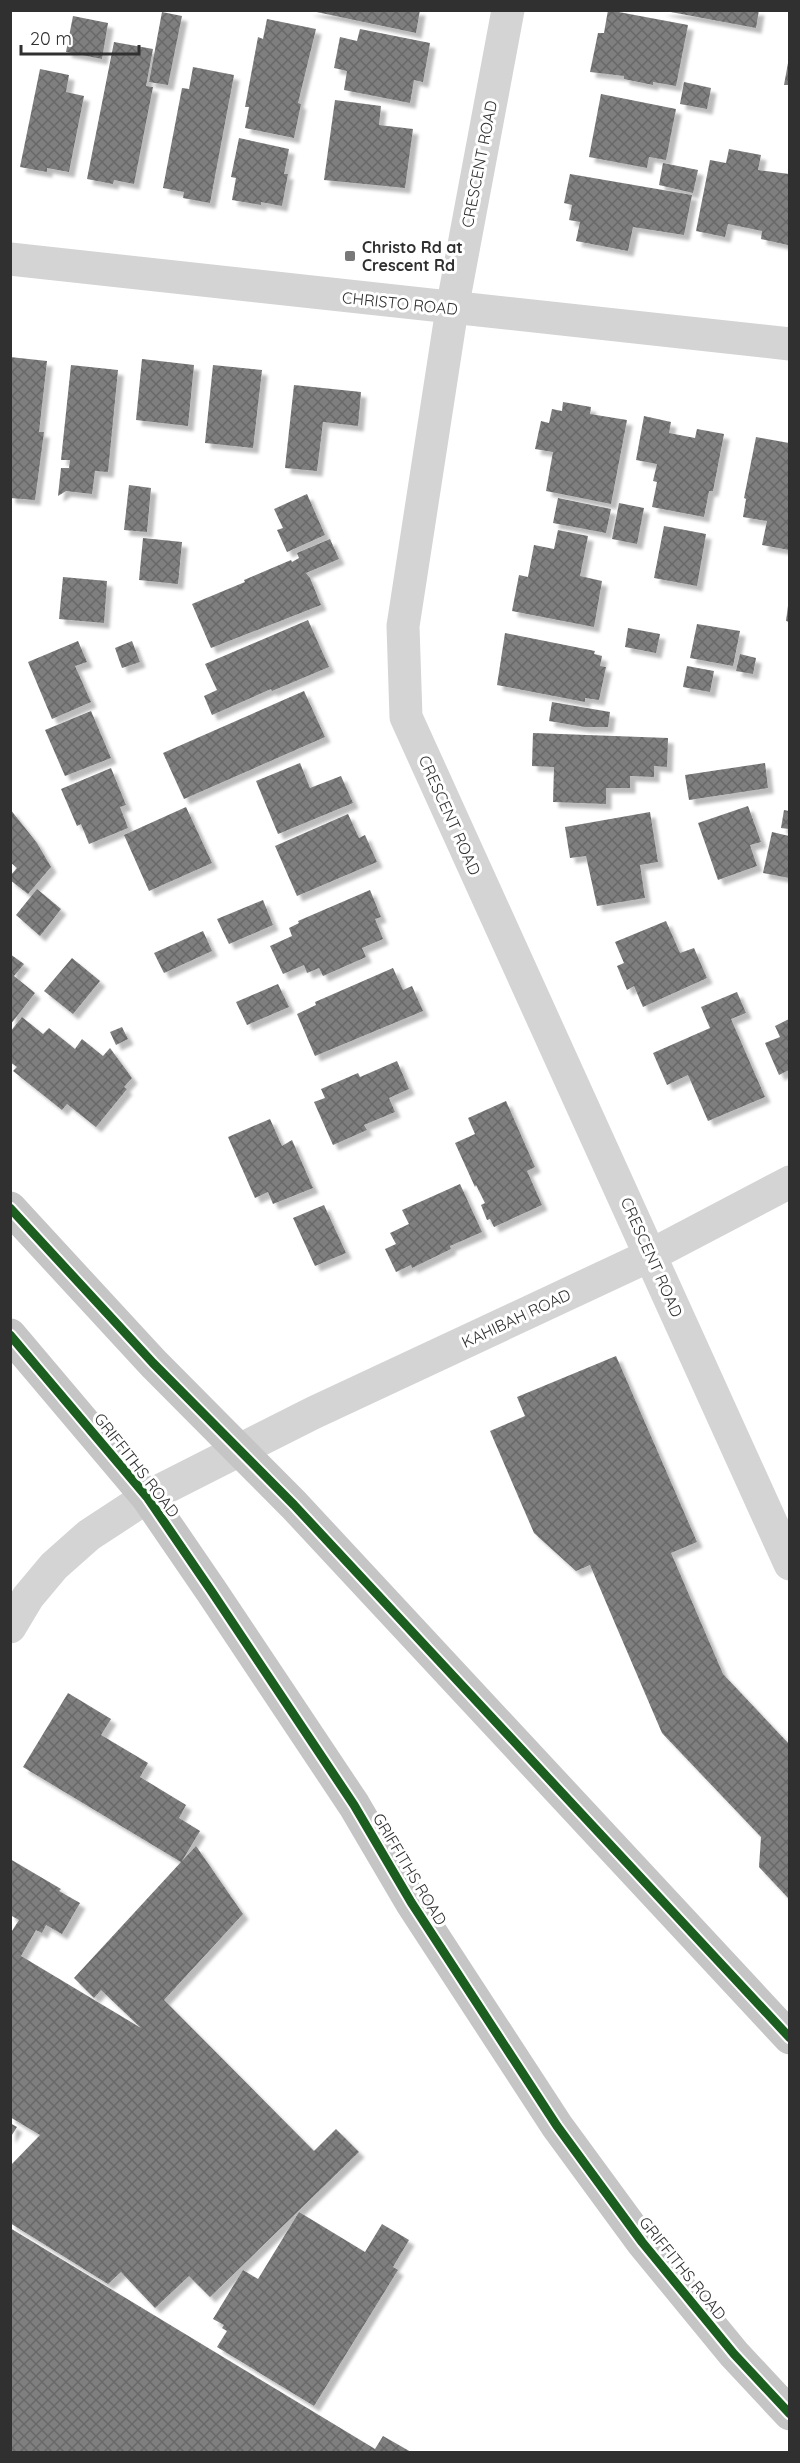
<svg xmlns="http://www.w3.org/2000/svg" width="800" height="2463" viewBox="0 0 800 2463" font-family="Quicksand,sans-serif">
	<style>
		.building { fill: url(#building-cross-hatch); filter: url(#shadow) }
		.lines { fill: none; stroke-linecap: round; stroke-linejoin: round }
		.minor { stroke: #d4d4d4; stroke-width: 33 }
		.trunk { stroke: #c5c5c5; stroke-width: 33 }
		.cycleway-casing { stroke: #fff; stroke-width: 13 }
		.cycleway { stroke: #1b5e20; stroke-width: 9 }
		.poi-dot { fill: #787878; stroke: #fff; stroke-width: 2 }
		.labels { text-anchor: middle; stroke-width: 6; stroke-linejoin: round; paint-order: stroke }
		.street-label { font-size: 16px; fill: #303030; stroke: #fff }
		.poi-label { font-size: 16px; font-weight: bold; fill: #303030; stroke: #fff; text-anchor: start }
	</style>
	<defs>
		<pattern id="building-cross-hatch" width="8" height="8" patternUnits="userSpaceOnUse" patternTransform="scale(1.5)"><rect width="8" height="8" fill="#7f7f7f"/><path d="M0 0l8 8M0 8l8-8" fill="none" stroke="#686868"/></pattern>
		<filter id="shadow"><feDropShadow dx="5.5" dy="5.5" stdDeviation="1.5" flood-color="#0004"/></filter>
	</defs>
	<rect width="100%" height="100%" fill="#fff"/>
	<path class="building" d="M307,10H420L416,33Z
		M608,10L688,25L676,86L653,82V85L624,79V76L590,72L598,33H604Z
		M660,10H759L756,28Z
		M162,12L182,16L168,85L149,82Z
		M73,16L108,23L102,59L66,52Z
		M267,19L316,29L298,103L301,104L294,138L245,128L249,107H245L258,37L263,39Z
		M360,29L430,43L423,82L414,80L410,103L344,90L347,71L334,68L340,37L357,41Z
		M114,42L153,49L146,86L153,87L134,184L114,180L113,184L87,179Z
		M788,63H789V85H784Z
		M193,67L234,75L210,203L183,198L184,192L163,188L182,88L189,89Z
		M40,69L69,75L66,92L84,96L69,172L47,168V172L20,167Z
		M684,82L711,88L707,109L680,104Z
		M601,94L676,109L666,160L649,157L647,168L589,157Z
		M335,100L381,106L379,125L413,129L405,188L324,180Z
		M239,138L289,149L284,174H288L282,206L261,202V205L232,200L236,178L231,177Z
		M729,149L761,155L758,170L789,174L788,245L761,239L762,231L728,224L725,237L696,231L710,160L726,163Z
		M663,163L698,170L693,193L659,185Z
		M570,174L692,195L684,235L633,227L628,251L576,241L580,222L569,220L572,205L564,203Z
		M10,357L47,361L39,432H44L35,500L10,498Z
		M142,359L194,365L188,426L136,420Z
		M71,365L118,370L108,472L95,471L92,494L66,491L58,496L61,468H69L70,460H61Z
		M213,365L262,370L253,448L205,443Z
		M294,385L361,392L358,426L323,422L317,471L285,468Z
		M563,402L591,407L590,414L627,420L611,504L546,491L553,452L535,449L541,421L549,423L552,409L562,411Z
		M644,416L671,422L669,433L695,438L697,429L724,434L713,491H709L704,517L652,507L657,482L653,481L657,464L636,460Z
		M756,437L789,443V550L762,545L767,521L743,517L746,499L744,498Z
		M129,485L151,488L147,532L124,530Z
		M307,494L325,535L287,552L277,530L283,528L274,509Z
		M558,498L611,509L606,533L553,523Z
		M619,503L644,508L637,544L612,539Z
		M664,526L706,534L697,586L654,578Z
		M558,530L588,536L580,576L602,581L594,627L512,611L519,575L528,577L534,545L554,549Z
		M143,538L182,542L178,584L139,580Z
		M330,539L339,559L306,573L310,578L321,605L211,648L192,604L245,582L244,580L291,560L292,562L299,558L297,553Z
		M63,577L107,581L104,623L59,619Z
		M788,606H789V622L786,621Z
		M308,620L329,667L272,691L271,689L212,715L204,696L217,690L205,664Z
		M697,624L740,631L733,666L690,658Z
		M628,628L660,634L656,653L625,647Z
		M505,633L595,651L594,654L602,656L600,666L606,667L599,700L585,698V702L497,685Z
		M78,641L87,662L75,666L91,702L52,719L28,662Z
		M132,641L140,662L122,668L115,648Z
		M740,654L756,658L753,674L736,671Z
		M687,666L714,671L710,692L683,687Z
		M304,691L325,737L184,799L163,753Z
		M552,702L610,712L608,727H585L549,721Z
		M91,711L111,758L65,776L45,730Z
		M533,733L668,738L667,767L654,766V777L630,776V788H606V804L553,802L554,767L532,766Z
		M300,763L310,788L341,776L353,803L278,834L256,781Z
		M765,763L768,788L689,800L685,775Z
		M111,768L126,805L120,807L128,828L89,844L81,824L77,826L61,789Z
		M748,806L761,842L750,845L757,866L718,880L698,823Z
		M186,807L212,863L149,891L124,835Z
		M10,809L37,843L51,867L28,894L10,880V876L17,868L10,862Z
		M784,810L789,811V829L781,828Z
		M650,812L658,862L640,865L645,898L597,906L586,856L570,858L565,827Z
		M348,814L359,838L365,835L377,862L297,896L275,846Z
		M772,832L789,836V878L763,873Z
		M37,889L61,909L40,936L16,915Z
		M370,890L381,917L375,919L383,939L362,948L366,957L323,976L319,968L307,973L304,965L283,974L270,946L292,936L289,928L299,923L298,921Z
		M263,900L273,925L229,944L217,919Z
		M666,921L680,953L694,948L707,978L643,1007L634,986L627,990L617,966L624,963L615,942Z
		M203,931L212,951L164,973L154,953Z
		M10,954L24,964L14,976L35,993L10,1025Z
		M72,958L100,981L73,1014L44,991Z
		M393,968L403,990L412,986L423,1011L315,1056L297,1014L316,1005L315,1002Z
		M278,984L289,1007L247,1025L236,1002Z
		M737,992L746,1013L731,1019L765,1097L708,1121L688,1075L667,1085L653,1053L710,1028L701,1007Z
		M22,1017L43,1034L49,1028L75,1049L82,1039L103,1056L110,1048L132,1078L124,1087L127,1089L96,1127L67,1104L62,1110L13,1071L17,1067L10,1062V1032Z
		M789,1019V1070L779,1075L765,1043L780,1037L775,1026Z
		M122,1027L128,1039L116,1045L110,1032Z
		M397,1061L409,1089L389,1098L395,1112L364,1125L367,1130L333,1145L314,1102L325,1098L321,1089L358,1073L360,1077Z
		M506,1101L535,1167L527,1171L542,1205L494,1227L490,1219L487,1220L481,1205L485,1203L476,1185L475,1187L455,1143L475,1134L468,1118Z
		M270,1119L282,1146L292,1140L313,1188L273,1204L268,1192L255,1198L228,1137Z
		M460,1184L482,1232L450,1246L451,1249L412,1268L411,1265L396,1272L385,1249L396,1244L390,1233L409,1224L402,1210Z
		M324,1205L346,1253L315,1266L293,1218Z
		M616,1356L697,1542L671,1553L723,1674L789,1744V1899L759,1867L761,1837L662,1733L590,1565L576,1571L534,1533L490,1431L525,1416L517,1397Z
		M68,1693L111,1719L101,1735L148,1763L140,1777L186,1805L179,1818L200,1831L182,1861L196,1846L243,1914L164,2000L314,2151L336,2129L359,2152L210,2297L189,2276L155,2308L121,2272L108,2284L10,2223V2166L40,2135L10,2117V1934L19,1920L10,1915V1859L61,1889L59,1891L80,1903L62,1934L46,1925L42,1933L36,1930L21,1956L141,2028L101,1990L94,1998L74,1978L181,1862L23,1767Z
		M10,2123L17,2127L10,2138Z
		M299,2212L365,2252L382,2224L409,2240L393,2267L398,2270L314,2406L217,2347L227,2331L222,2328L224,2325L213,2319L243,2270L258,2279Z
		M10,2228L375,2449L383,2436L411,2452H10Z"/>
	<g class="lines">
		<path class="minor" d="M508,10L452,309L403,626L406,717L790,1564
			M10,259L790,344
			M10,1627L28,1597L54,1566L89,1535L147,1497L313,1413L651,1255L790,1182"/>
		<path class="trunk" d="M10,1208L153,1363L294,1505L790,2038
			M10,1335L147,1497L212,1592L354,1805L411,1902L557,2126L642,2242L734,2354L790,2414"/>
		<defs>
			<path id="cycleway" d="M10,1208L153,1363L294,1505L790,2038
				M10,1335L147,1497L212,1592L354,1805L411,1902L557,2126L642,2242L734,2354L790,2414"/>
		</defs>
		<use href="#cycleway" class="cycleway-casing"/>
		<use href="#cycleway" class="cycleway"/>
	</g>
	<rect class="poi-dot" x="344" y="250" width="12" height="12" rx="3"/>
	<g class="labels">
		<g class="street-label">
			<text transform="translate(479 164) rotate(-79)" y="6">CRESCENT ROAD</text>
			<text transform="translate(400 303) rotate(6)" y="6">CHRISTO ROAD</text>
			<text transform="translate(450 815) rotate(66)" y="6">CRESCENT ROAD</text>
			<text transform="translate(652 1257) rotate(66)" y="6">CRESCENT ROAD</text>
			<text transform="translate(516 1318) rotate(-25)" y="6">KAHIBAH ROAD</text>
			<text transform="translate(137 1465) rotate(52)" y="6">GRIFFITHS ROAD</text>
			<text transform="translate(410 1869) rotate(59)" y="6">GRIFFITHS ROAD</text>
			<text transform="translate(683 2268) rotate(51)" y="6">GRIFFITHS ROAD</text>
		</g>
		<g class="poi-label">
			<text x="362" y="253">Christo Rd at<tspan x="362" dy="18">Crescent Rd</tspan></text>
		</g>
	</g>
	<rect width="800" height="2463" fill="none" stroke="#303030" stroke-width="24"/>
	<path d="M21 45v9h118v-9" fill="none" stroke="#303030" stroke-width="3"/>
	<text x="30" y="45" font-size="18" fill="#303030" stroke="#ffffff" stroke-width="4.5" paint-order="stroke">20 m</text>
</svg>
